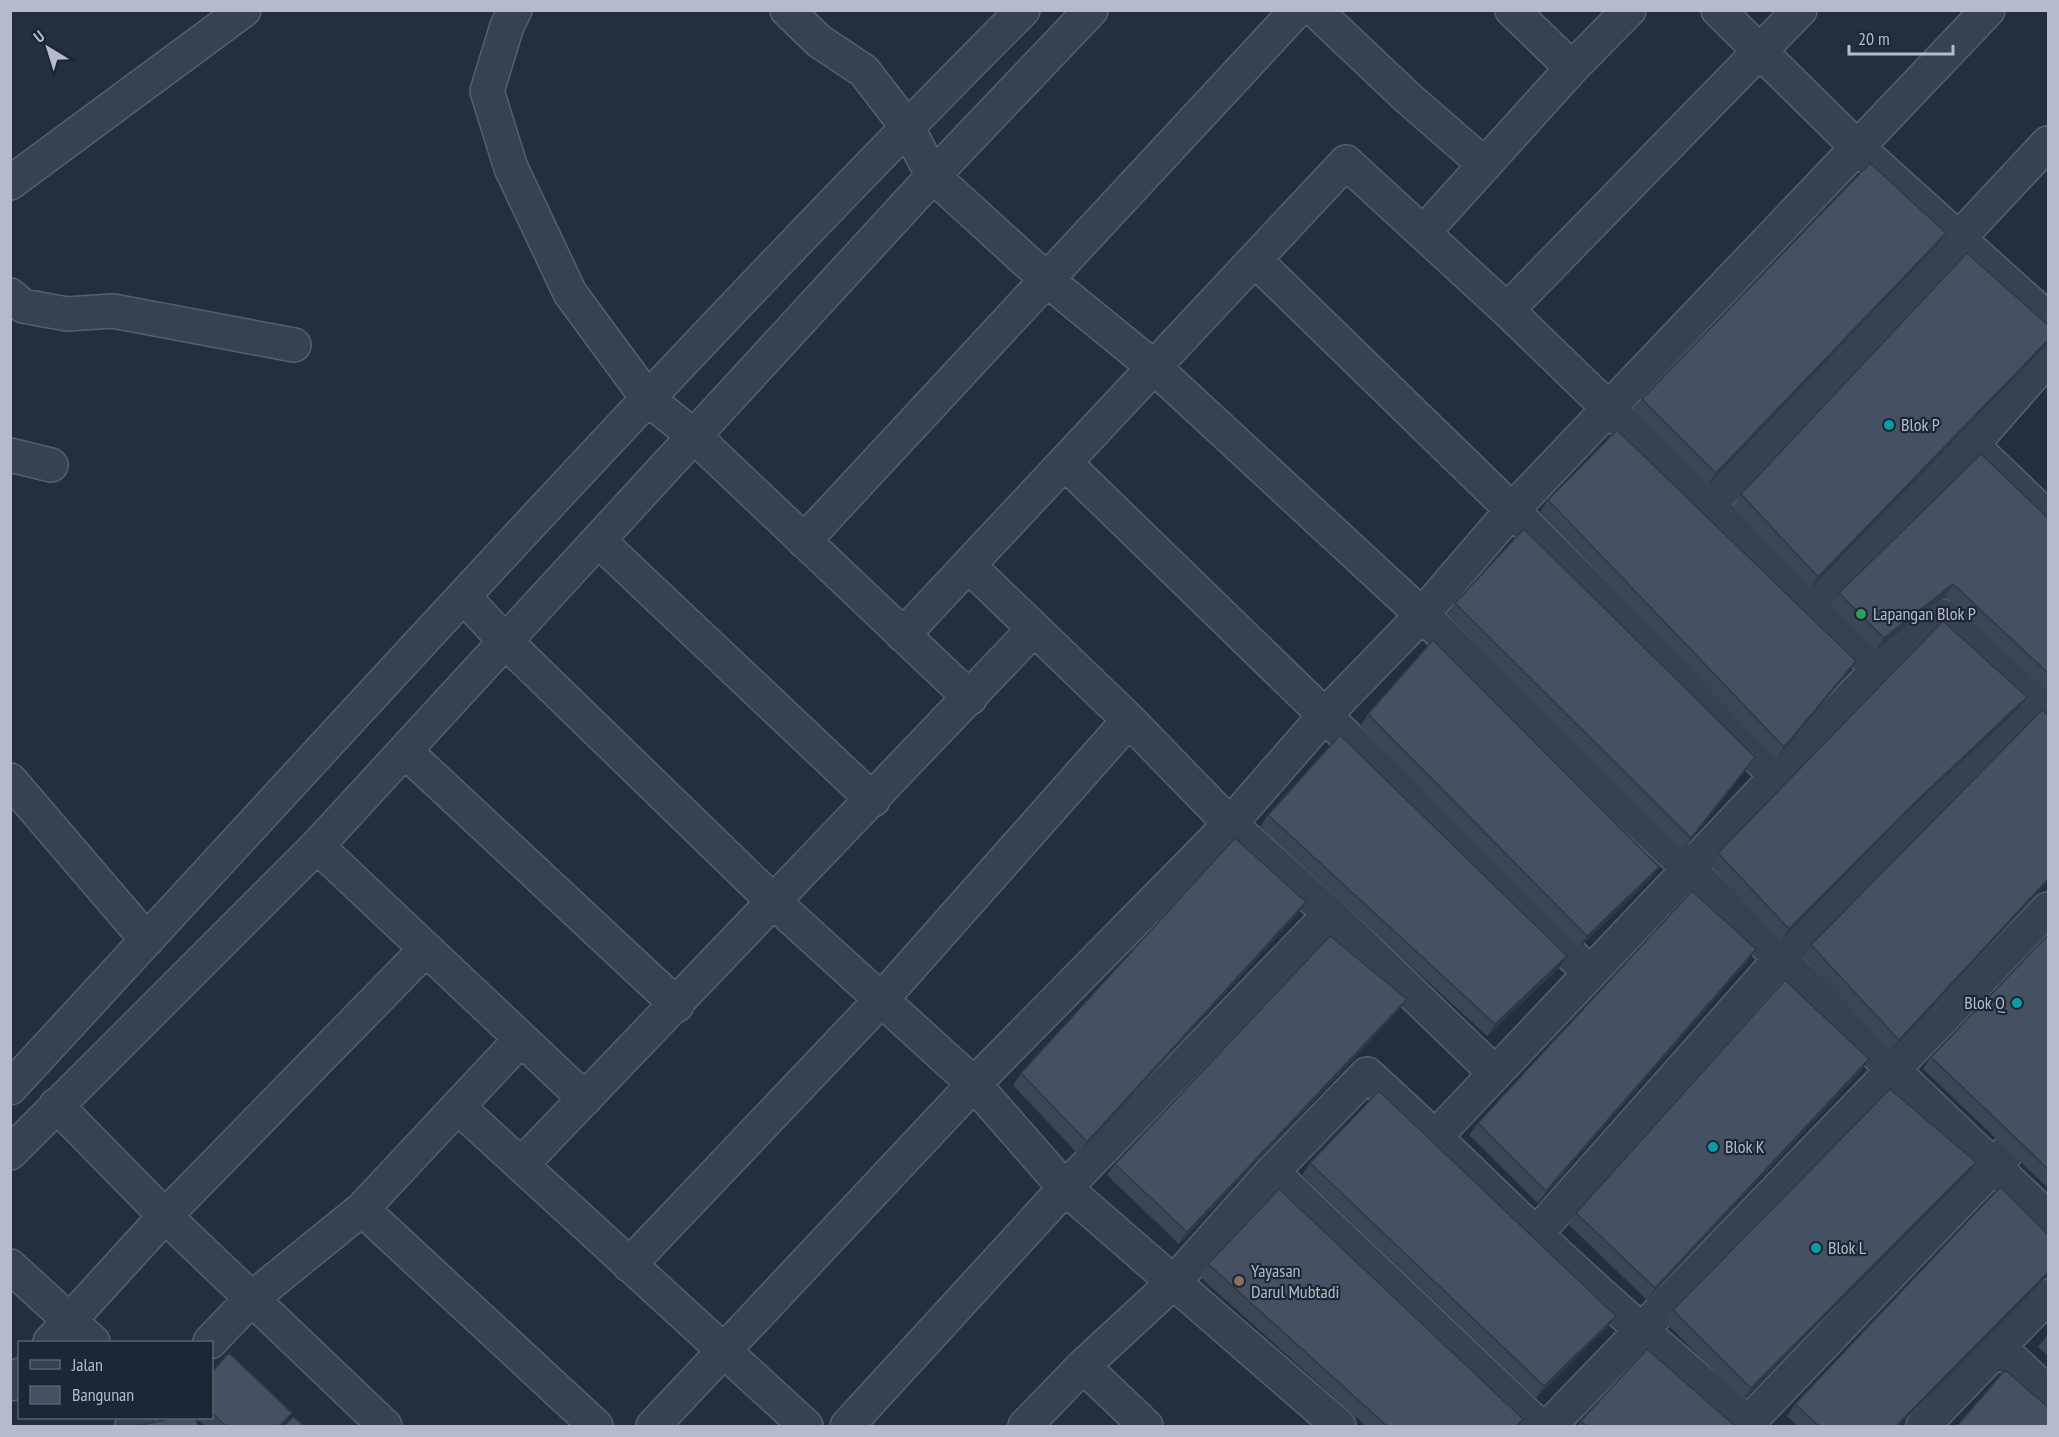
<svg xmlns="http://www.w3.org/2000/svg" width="2059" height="1437" viewBox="0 0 2059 1437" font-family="'PT Sans Narrow',sans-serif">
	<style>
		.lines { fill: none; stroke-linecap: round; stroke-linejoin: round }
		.minor-casing { stroke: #565f6c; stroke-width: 36 }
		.minor { stroke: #38414e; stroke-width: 33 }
		.wall { fill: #3b4654 }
		.shaded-wall { fill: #303945 }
		.building { fill: #455162; stroke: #303945; stroke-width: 1.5 }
		.culture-dot { fill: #0f9aa8; stroke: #1d2633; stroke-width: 2 }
		.leisure-dot { fill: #2e9e5b; stroke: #1d2633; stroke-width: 2 }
		.education-dot { fill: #8d6e63; stroke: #1d2633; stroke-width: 2 }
		.labels { text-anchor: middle; stroke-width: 4.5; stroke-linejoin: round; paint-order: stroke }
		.poi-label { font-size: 18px; fill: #b4bcc9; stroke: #1d2633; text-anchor: start }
	</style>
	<rect width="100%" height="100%" fill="#242f3e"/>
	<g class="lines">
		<defs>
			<path id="minor" d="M515,10L507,26L487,91L511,168L570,293L648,399L694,436L970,698
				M787,10L819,41L864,71L907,127L933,176L1047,280L1155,368L1422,615L1689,869L1892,1069L2048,1218
				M1315,10L1408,98L1485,165
				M1512,10L1572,68
				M1718,10L1857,147L2048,319
				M10,183L244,10
				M1424,232L1572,68L1629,10
				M1255,260L1512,510L1776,776
				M10,295L23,306L67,314L113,311L294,345
				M1507,310L1800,10
				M1972,445L2048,518
				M10,455L51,465
				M1065,463L1590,973
				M1709,505L2048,143
				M599,541L873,800
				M804,541L1297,10
				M969,566L1129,720L1230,824L1330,914L1495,1073
				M464,597L506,642L774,902L974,1084L1065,1188L1339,1426
				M1812,605L1972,445L2048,358
				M903,635L1346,162L1507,310L1878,669
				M405,751L677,1005
				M10,780L147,940
				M317,846L585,1099
				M10,1088C345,726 675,359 1023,10
				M56,1105L165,1216L385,1426
				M458,1107L806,1426
				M1436,1136L1878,669L1931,618L1940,615L1956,622L2048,711
				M10,1153L317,846L933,176L1091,10
				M521,1165L1034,629
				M1272,1172L1539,1426
				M362,1209L596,1426
				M1536,1234L1780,959L2038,702
				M629,1265L880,1001L1129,720
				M10,1266L93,1342
				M50,1342L165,1216L426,949
				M210,1342L251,1299L362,1209L521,1039
				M1999,1347L2048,1393
				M1083,1366L1146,1426
				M10,1384L20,1375
				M1748,1423L2048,1109
				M132,1426L140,1418
				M653,1426L974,1084L1230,824L1325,715L1422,615L1512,510L1988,10
				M847,1426L1065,1188L1330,914
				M1025,1426L1083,1366L1175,1281L1272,1172L1367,1074C1425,1126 1479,1180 1535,1233C1605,1300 1679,1363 1752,1426
				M1549,1426L2048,909
				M1923,1426L2048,1296"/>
		</defs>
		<use href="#minor" class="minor-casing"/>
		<use href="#minor" class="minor"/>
	</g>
	<path class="wall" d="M1946,233L1938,244L1708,485L1634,410L1642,399Z
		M2049,326V341L2047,344L1810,589L1733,506L1741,494Z
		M1548,500L1856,661L1848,673L1776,759L1540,512Z
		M2049,519V693L1945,596L1876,650L1831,605L1839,593Z
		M1455,603L1747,769L1683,850L1447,615Z
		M2018,709L1900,819L1781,941L1710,865L1718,853Z
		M1368,714L1659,867L1650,879L1579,948L1360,726Z
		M1268,815L1567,956L1559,968L1487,1036L1260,827Z
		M2049,881L1891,1051L1803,957L1811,945Z
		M1298,914L1078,1154L1013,1085L1021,1073Z
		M2049,934V1189L1923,1069L1931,1057Z
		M1748,961L1538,1203L1469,1135L1478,1123Z
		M1407,999L1398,1011L1179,1244L1107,1175L1115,1164Z
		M1869,1059L1861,1071L1647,1300L1568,1224L1576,1213Z
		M1976,1162L1967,1174L1743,1400L1665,1322L1673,1310Z
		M1310,1163L1607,1328L1536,1398L1302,1175Z
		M2049,1236V1274L1899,1426H1798L1787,1416L1795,1404Z
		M1208,1264L1517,1426H1366L1199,1276Z
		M2049,1333V1357L2038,1347Z
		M212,1372L284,1424L282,1426H205L196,1419L173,1418H212Z
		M1581,1421L1735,1426H1577Z"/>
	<path class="shaded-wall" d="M1946,233L1938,244L1708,485L1716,473Z
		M2049,339V341L2047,344L1810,589L1818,577Z
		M1953,584L1945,596L1876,650L1884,638Z
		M1856,661L1848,673L1776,759L1784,747Z
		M2027,697L2018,709L1900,819L1781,941L1789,929L1909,808Z
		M1755,757L1747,769L1683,850L1691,838Z
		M1659,867L1650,879L1579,948L1587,936Z
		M2049,878V881L1891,1051L1899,1040Z
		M1306,902L1298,914L1078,1154L1087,1142Z
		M1756,949L1748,961L1538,1203L1546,1191Z
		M1567,956L1559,968L1487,1036L1495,1024Z
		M1407,999L1398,1011L1179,1244L1187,1232Z
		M1869,1059L1861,1071L1647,1300L1655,1288Z
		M1976,1162L1967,1174L1743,1400L1751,1388Z
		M2049,1271V1274L1899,1426H1896Z
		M1616,1316L1607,1328L1536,1398L1544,1386Z
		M292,1413L282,1426H279Z"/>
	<path class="building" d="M1870,163L1946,233L1716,473L1642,399Z
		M1967,253L2049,326V339L1818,577L1741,494Z
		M1617,430L1856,661L1784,747L1548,500Z
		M1981,454L2049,519V674L1953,584L1884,638L1839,593Z
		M1524,529L1755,757L1691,838L1455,603Z
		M1943,621L2027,697L1909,808L1789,929L1718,853Z
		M1433,640L1659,867L1587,936L1368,714Z
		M2042,710L2049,716V878L1899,1040L1811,945Z
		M1340,735L1567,956L1495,1024L1268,815Z
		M1235,838L1306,902L1087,1142L1021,1073Z
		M1692,891L1756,949L1546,1191L1478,1123Z
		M2049,934V1170L1931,1057Z
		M1330,936L1407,999L1187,1232L1115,1164Z
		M1785,980L1869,1059L1655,1288L1576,1213Z
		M1890,1089L1976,1162L1751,1388L1673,1310Z
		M1379,1091L1616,1316L1544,1386L1310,1163Z
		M2000,1187L2049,1236V1271L1896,1426H1819L1795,1404Z
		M1279,1189L1523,1419L1517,1426H1387L1208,1264Z
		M1647,1349L1735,1426H1586L1581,1421Z
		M229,1353L292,1413L279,1426H226L212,1413V1372Z
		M2005,1370L2049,1408V1426H1957Z
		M293,1417L304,1426H284Z
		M173,1418H196L198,1426H138Z"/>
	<g class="culture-dot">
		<circle cx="1889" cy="425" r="6"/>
		<circle cx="2017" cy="1003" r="6"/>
		<circle cx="1713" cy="1147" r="6"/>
		<circle cx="1816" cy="1248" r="6"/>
	</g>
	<circle class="leisure-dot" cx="1861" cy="614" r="6"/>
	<circle class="education-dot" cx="1239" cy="1281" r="6"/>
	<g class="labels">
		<g class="poi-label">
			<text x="1901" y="431">Blok P</text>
			<text x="1873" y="620">Lapangan Blok P</text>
			<text x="2005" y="1009" text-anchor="end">Blok Q</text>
			<text x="1725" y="1153">Blok K</text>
			<text x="1828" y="1254">Blok L</text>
			<text x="1251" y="1277">Yayasan<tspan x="1251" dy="21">Darul Mubtadi</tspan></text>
		</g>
	</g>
	<rect width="2059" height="1437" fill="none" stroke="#b4bcc9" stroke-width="24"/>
	<rect x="18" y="1341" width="195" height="78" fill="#1d2633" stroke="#59626f" stroke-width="1.5"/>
	<rect x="30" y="1360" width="30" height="9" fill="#38414e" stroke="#59626f" stroke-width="1.5"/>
	<text x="72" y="1371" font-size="18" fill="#b4bcc9">Jalan</text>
	<rect x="30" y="1386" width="30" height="18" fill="#455162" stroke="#59626f" stroke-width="1.5"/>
	<text x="72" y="1401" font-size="18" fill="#b4bcc9">Bangunan</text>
	<g transform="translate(48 48) rotate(322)" stroke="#1d2633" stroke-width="4.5" paint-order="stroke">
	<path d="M0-4.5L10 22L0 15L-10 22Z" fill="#b4bcc9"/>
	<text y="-9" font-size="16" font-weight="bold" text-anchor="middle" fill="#b4bcc9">U</text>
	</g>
	<path d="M1849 45v9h104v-9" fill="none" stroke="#b4bcc9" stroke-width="3"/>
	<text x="1858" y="45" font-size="18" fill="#b4bcc9" stroke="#1d2633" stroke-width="4.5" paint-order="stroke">20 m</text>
</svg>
